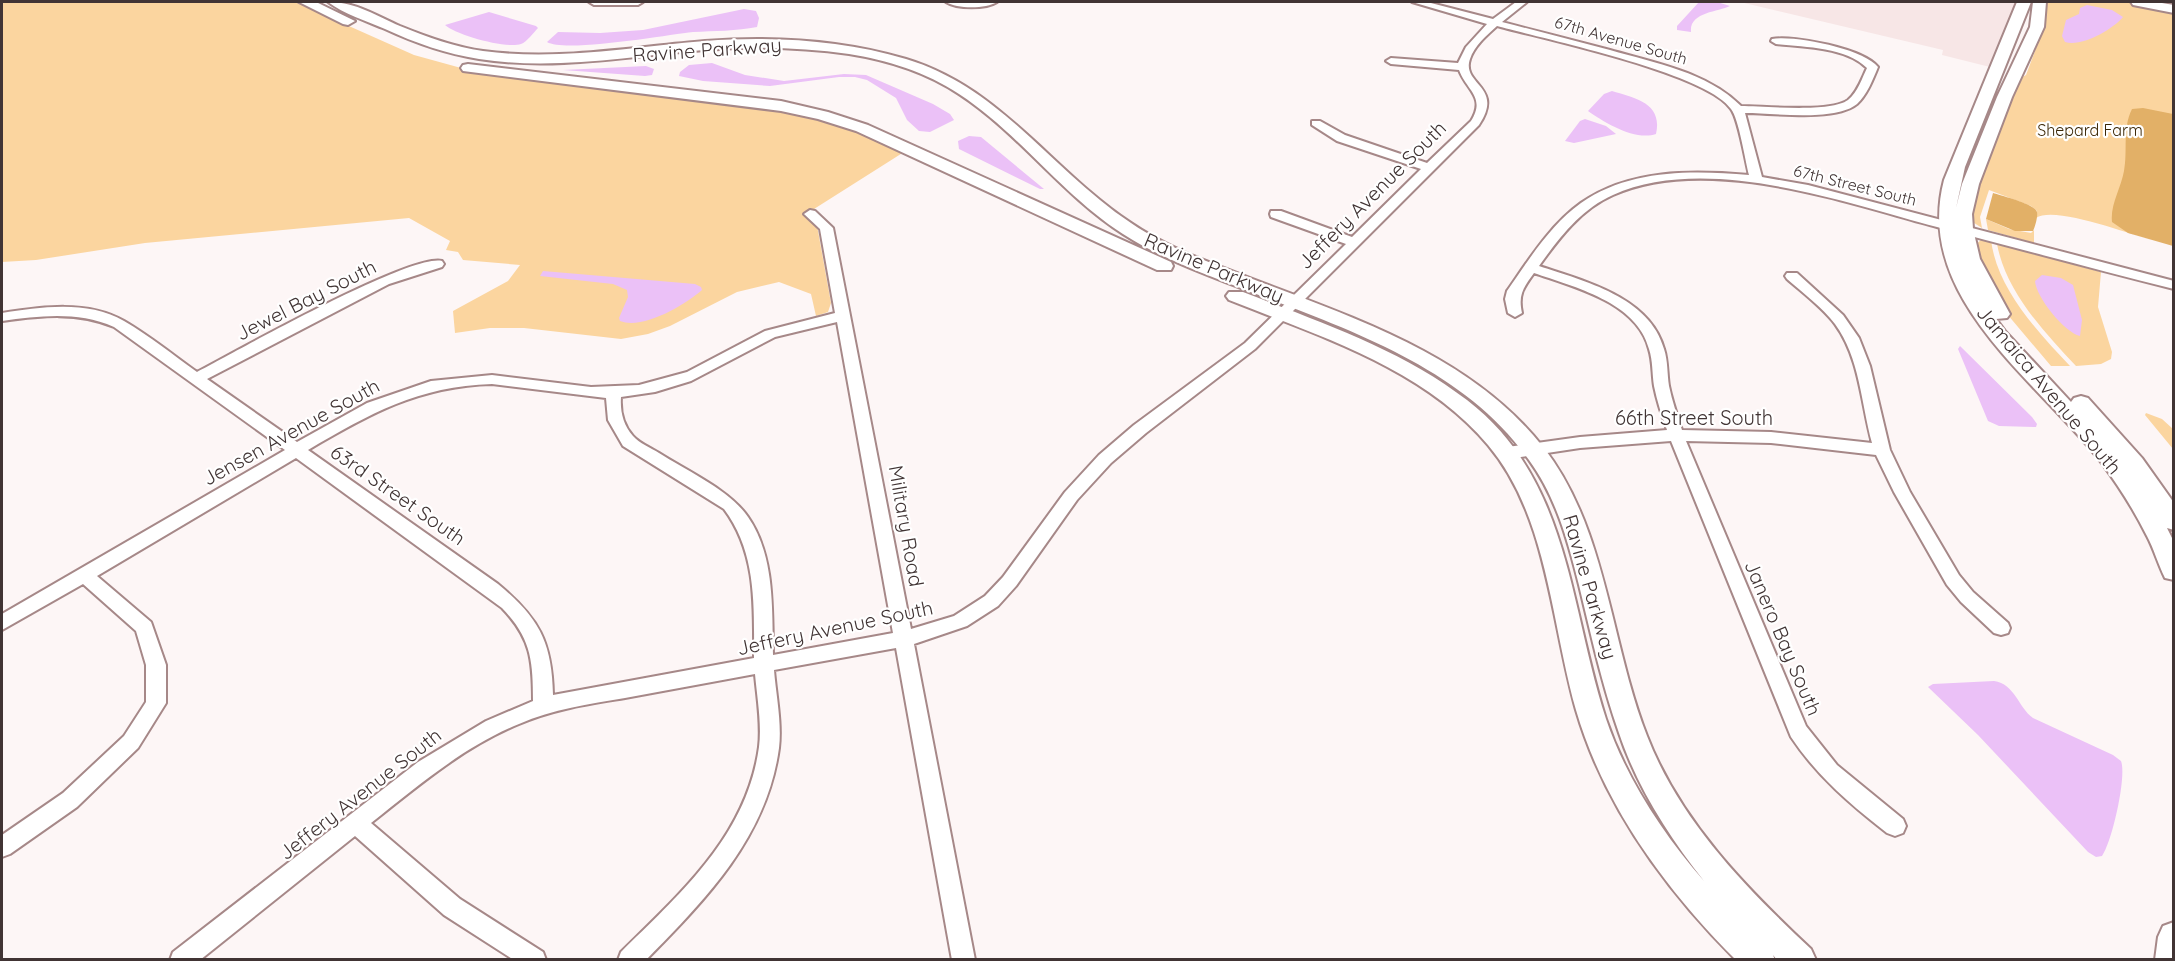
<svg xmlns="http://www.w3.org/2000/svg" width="2175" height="961" viewBox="0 0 2175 961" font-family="Quicksand,sans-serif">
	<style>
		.built { fill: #f7e6e6 }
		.green { fill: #fbd59f }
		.forest { fill: #e2b067 }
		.water { fill: #ebc1f7 }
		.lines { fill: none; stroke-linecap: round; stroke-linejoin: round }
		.street-casing { stroke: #a68888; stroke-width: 4 }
		.secondary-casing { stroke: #a68888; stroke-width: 4 }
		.street { fill: #fff; fill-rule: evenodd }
		.secondary { fill: #fff; fill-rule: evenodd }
		.labels { text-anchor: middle; stroke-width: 4.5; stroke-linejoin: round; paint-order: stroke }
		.far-street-label { font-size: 16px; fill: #413434; stroke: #fff }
		.far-park-label { font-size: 16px; fill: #3a2605; stroke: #fff }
		.street-label { font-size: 20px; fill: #413434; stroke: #fff }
	</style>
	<rect width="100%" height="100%" fill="#fdf6f6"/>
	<path class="built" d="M1740,2H2015L1998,69L1942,55L1943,50Z"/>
	<path class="green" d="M2,2H295L414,55L472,71L773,108L846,126L904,152L814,209L831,303L828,312L816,316L811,294L779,282L737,292L670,326L648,334L621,339L524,328H490L455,333L453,311L508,281L520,265L463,260L458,252L446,250L450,241L409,218L145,243L36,260L2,262Z
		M2046,2H2129L2173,11V241L2128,233L2152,240C2129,234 2054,205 2036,218L2037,211L2031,206L1989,190L1980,217L1982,228L1971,221L1969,210L2017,80L2026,75L2044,27Z
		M1986,219L2009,229L2031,233L2034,230V243L1988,230Z
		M1982,239L1991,240C1997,289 2038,332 2070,366H2051L2002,308L1973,247Z
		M1997,244L2101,272L2098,307L2112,352L2111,359L2101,364L2076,366C2044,332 2006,292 1997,244Z
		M2146,413L2162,419L2173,429V449L2145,415Z"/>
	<path class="forest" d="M2143,108L2173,114V246L2128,233L2112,222C2110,205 2121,188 2124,171C2128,150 2122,129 2132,109Z
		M1993,193C2002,196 2035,204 2037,212C2038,217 2035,227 2033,231H2015L1986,219Z"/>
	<path class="water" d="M1699,2H1717L1730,6C1718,12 1689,12 1691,32L1677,30V26Z
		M2087,5L2112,10L2123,17C2112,30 2082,47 2065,42L2062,36L2066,20L2079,14L2080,8Z
		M744,9L756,11L759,18L757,27C737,31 714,31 693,32C666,35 565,53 547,42L558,32L600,33L643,30Z
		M489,12L536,26L538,28C534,32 527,42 521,44C506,49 456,35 445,25Z
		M712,63L745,75L784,81L844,74L866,75L933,104L950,114L954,120L930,132L919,131L907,120L896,98L867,80L855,77H839L770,86L703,81L679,76L680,72L689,65Z
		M646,66L654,69L652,75L645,76L563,70Z
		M1612,91C1635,98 1663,103 1656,134C1635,141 1605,123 1588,111L1604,94Z
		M1585,119L1606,126L1616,134L1574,143L1565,141L1580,121Z
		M969,136L981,137L1044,189H1040L959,149L958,141Z
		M543,271L695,284L701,287L702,290C685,305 643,330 620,321L619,318L628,297L627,290L613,284L540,276Z
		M2042,275L2061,278L2073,285L2082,320L2080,336C2064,332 2036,297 2035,281Z
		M1960,346L2032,417L2037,424L2036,427L1999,426L1988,421L1958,349Z
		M1994,681C2015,684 2018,707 2033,718L2113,755L2121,761C2127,776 2112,842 2102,856L2096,857L2088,852L1978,735L1928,687L1933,684Z"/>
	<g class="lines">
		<defs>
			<path id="street" d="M589,2H643L638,5H594Z
				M946,2H997C986,9 957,9 946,2Z
				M1412,2H1427L1493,19L1516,2H1527L1502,22C1538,31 1574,41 1610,50C1655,63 1707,72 1741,106C1765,106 1830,113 1848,100C1858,92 1862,78 1867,68C1846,47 1804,47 1776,44L1771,41L1772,39C1795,35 1864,49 1878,67C1873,79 1867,95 1857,104C1835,122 1772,113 1745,113L1762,177L1808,185L2174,281V289C2094,269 2016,248 1937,227C1843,202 1707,153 1613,195C1581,209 1559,238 1539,266C1584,281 1650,297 1664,349C1668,361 1667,374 1669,386C1672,401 1677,415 1682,430L1771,432L1872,443C1861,403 1860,358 1835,324C1822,307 1803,293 1787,279L1785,276L1787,273H1797L1843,315L1859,338L1870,366L1890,450L1910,492L1959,575L1973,592L2008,623L2010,628L2008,633L2001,635L1994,633L1961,602L1947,585L1894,492L1876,455L1771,443L1686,441L1806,726L1837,765L1903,819L1906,826L1903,833L1895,836L1887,833C1851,805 1817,776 1791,737L1671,441L1580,448L1507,459L1501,457L1499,453L1501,449L1507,447L1580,437L1667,430C1662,416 1657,401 1654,386C1652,374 1653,361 1649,349C1637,302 1574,287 1534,273C1523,288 1518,295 1522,313L1515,317L1508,313L1505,299L1507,291C1528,261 1550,225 1581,203C1629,169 1692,170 1749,175C1745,160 1739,119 1731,109C1707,73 1544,39 1497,26C1487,35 1474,46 1470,59C1461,85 1505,86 1479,125L1255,349L1146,433L1111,463L1077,500L1016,586L998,606L967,626L914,644L975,960H952L896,648L774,670C776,695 782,723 779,748C767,837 706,899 646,960H618L621,952C681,893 747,835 759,747C762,724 757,697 755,674C712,682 668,690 625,698C589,704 553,709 519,724C463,747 418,786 371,823L460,899L543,952L546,960H514L444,915L355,836L200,960H170L173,952L418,762L486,721L533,701C533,660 531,638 502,608L296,458L97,576L151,622L166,665V703L138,748L77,807L10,854L2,857V835L63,793L124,736L146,702V665L136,631L83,584L2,630V614L285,450L114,327C77,311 40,316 2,321V313C41,307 88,300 124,321C150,336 173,355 197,372C235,352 411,253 442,261L444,264L442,267L389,284L207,379L297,442L367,403L431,381L492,375L591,387L639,385L687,372L765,331L835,313L820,229L804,214L810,210L815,211L833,228L911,629L954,616L985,596L1003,577L1065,492L1099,455L1134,425L1245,343L1346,244L1271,217L1270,214L1271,211H1281L1352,237L1421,169L1337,141L1312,125V121H1320L1345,135L1427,163L1471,121C1486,97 1467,91 1459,70L1391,64L1386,61L1391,58L1458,63L1466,47L1487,24ZM837,322L893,633L773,655C772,609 775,556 748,517C730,490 687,471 659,453C651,448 639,443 633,436C623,425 620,411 621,397L655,392L691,381L775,337ZM492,384L606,398L608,420L623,446L724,509C757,553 754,606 754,658L553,695C552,642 539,618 498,584L308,450C369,414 419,386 492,384Z"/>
			<path id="secondary" d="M299,2H316L355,21L348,25L343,24Z
				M328,2C354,1 377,16 400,26C427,37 455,47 483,51C557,61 631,47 705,41C772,36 842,40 906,59C1002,88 1051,170 1131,223C1166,247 1206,261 1245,276C1351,317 1470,354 1543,447C1607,528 1610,642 1647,736C1680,821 1746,888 1811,949L1816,960H1777L1773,955L1775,960H1736C1666,890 1604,806 1576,710C1551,623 1548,516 1488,445C1424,368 1319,336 1229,300L1226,296L1229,292H1243C1320,322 1401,349 1467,400C1570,479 1569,606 1606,719C1626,778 1663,834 1704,881C1669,837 1637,787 1619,733C1602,685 1591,634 1579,585C1568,541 1556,497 1529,460C1462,365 1341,327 1238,287C1199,272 1159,257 1123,234C1062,195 1019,133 959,94C926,72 887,60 849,54C801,47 752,46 704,50C630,56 554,71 479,59C447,54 415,43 385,29C366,21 344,14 328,2Z
				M2017,2H2031L1965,167L1956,208L1962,184L1997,97L2030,27L2033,2H2046L2044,27L2012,97L1979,184L1972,214L1973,229L1980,259L2010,314L2007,318L1996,319L2005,331L2071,402L2074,398L2081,396L2088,398L2142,458L2174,503V530L2167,528L2174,542V580L2165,578C2158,564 2154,549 2147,536C2134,510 2118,485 2101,462C2037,380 1913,298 1944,180Z
				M2131,2H2156L2174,5V13L2133,5Z
				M468,64L781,101L828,112L868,125L1171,262L1173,266L1171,270H1157L856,131L818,119L781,111L463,71L461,68L463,65Z
				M2174,922V960H2155L2158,937L2163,926Z"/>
		</defs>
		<use href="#street" class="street-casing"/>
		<use href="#secondary" class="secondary-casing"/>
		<use href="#street" class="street"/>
		<use href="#secondary" class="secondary"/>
	</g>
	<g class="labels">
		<g class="far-street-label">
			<text transform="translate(1621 40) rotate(16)" y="6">67th Avenue South</text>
			<text transform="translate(1855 185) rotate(14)" y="6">67th Street South</text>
		</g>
		<g class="far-park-label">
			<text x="2090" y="136">Shepard Farm</text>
		</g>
		<g class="street-label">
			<text transform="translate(707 50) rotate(-4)" y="7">Ravine Parkway</text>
			<text transform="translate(1372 195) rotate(-45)" y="7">Jeffery Avenue South</text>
			<text transform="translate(1214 268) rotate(23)" y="7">Ravine Parkway</text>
			<text transform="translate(306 300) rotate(-27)" y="7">Jewel Bay South</text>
			<text transform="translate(2049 390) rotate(50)" y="7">Jamaica Avenue South</text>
			<text x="1694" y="425">66th Street South</text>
			<text transform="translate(291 432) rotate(-29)" y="7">Jensen Avenue South</text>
			<text transform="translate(398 495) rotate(35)" y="7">63rd Street South</text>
			<text transform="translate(906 526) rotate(80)" y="7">Military Road</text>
			<text transform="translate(1590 587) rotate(74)" y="7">Ravine Parkway</text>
			<text transform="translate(835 628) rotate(-12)" y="7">Jeffery Avenue South</text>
			<text transform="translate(1783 638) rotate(67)" y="7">Janero Bay South</text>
			<text transform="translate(360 794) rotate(-38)" y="7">Jeffery Avenue South</text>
		</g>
	</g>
	<rect width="2175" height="961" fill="none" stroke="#413434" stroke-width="6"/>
</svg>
